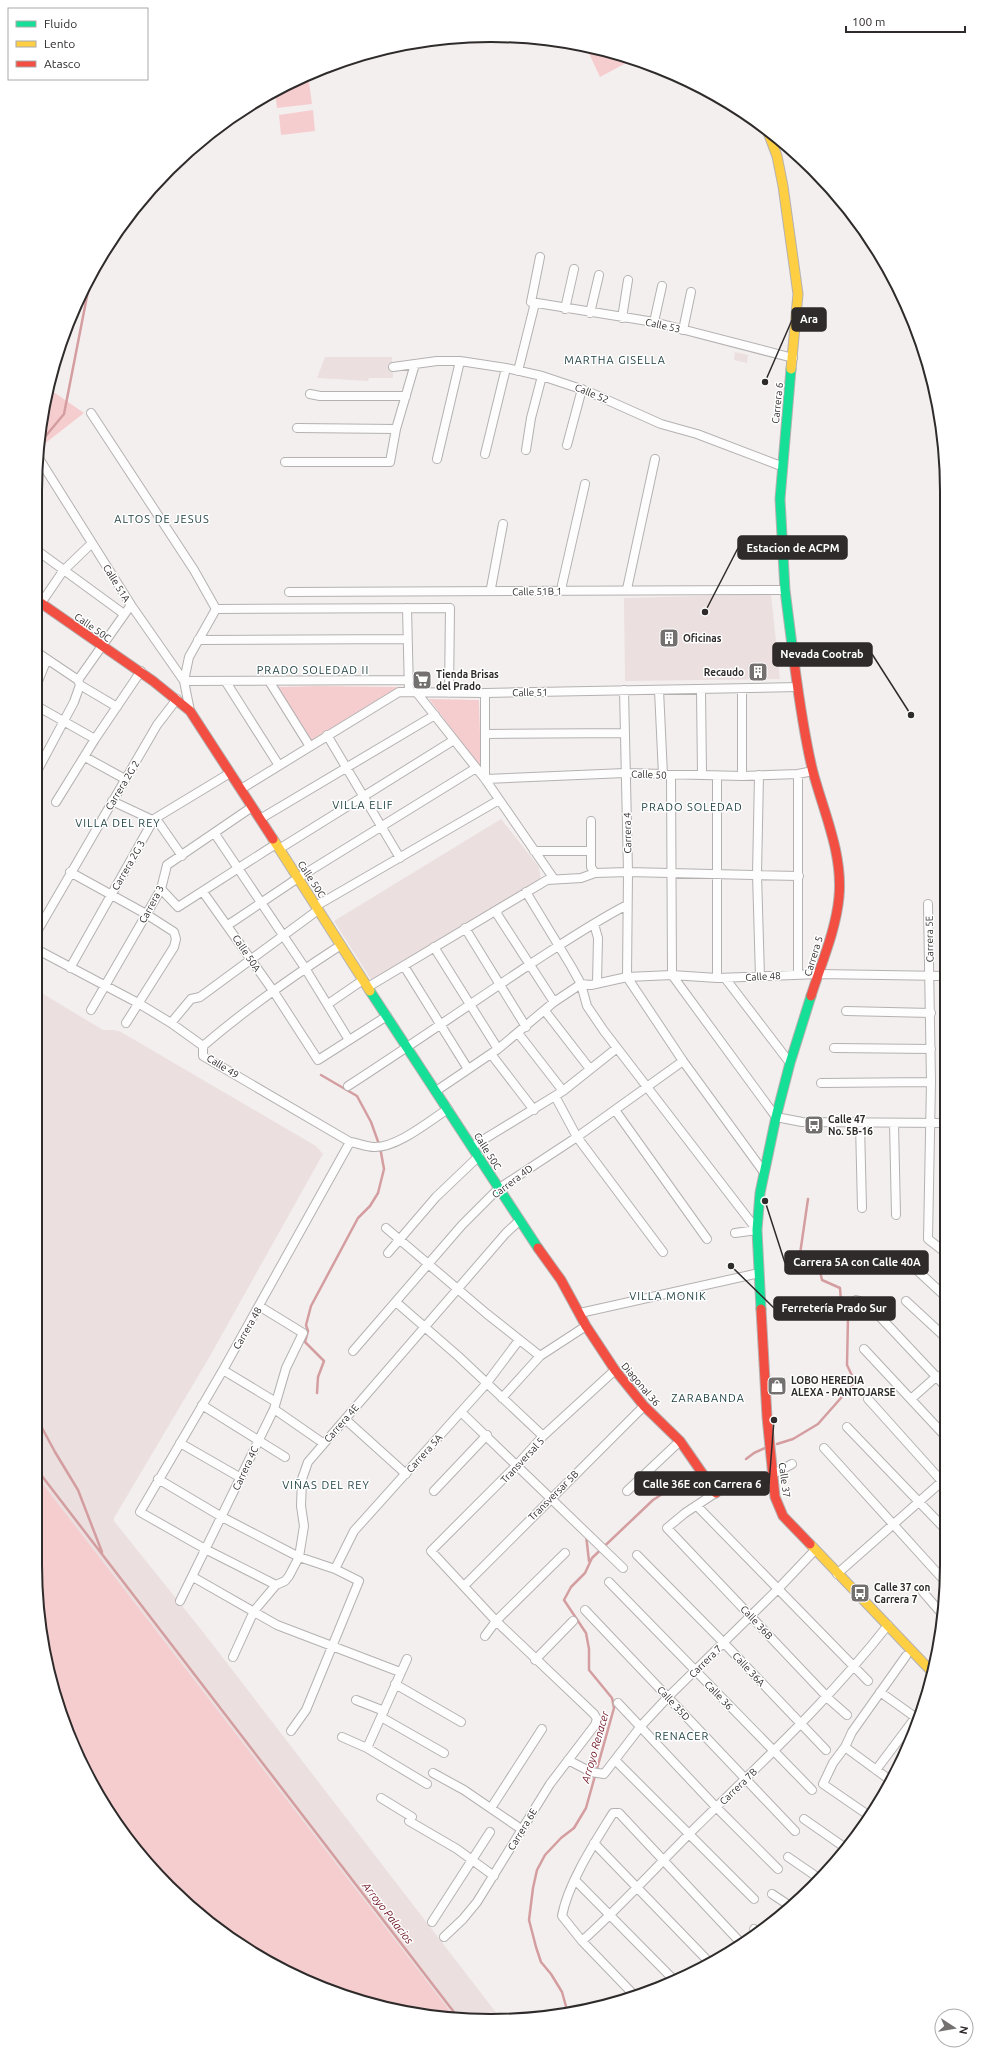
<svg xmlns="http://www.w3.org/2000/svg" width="982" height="2056" viewBox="0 0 982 2056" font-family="Ubuntu,sans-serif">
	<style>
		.built { fill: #ebdfdf }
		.green { fill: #f6cdcf }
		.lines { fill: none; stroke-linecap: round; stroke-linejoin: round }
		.stream { stroke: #d49ea0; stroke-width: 2.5 }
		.street-casing { stroke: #b5b1b1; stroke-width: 10 }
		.fast-casing { stroke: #b5b1b1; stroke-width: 11 }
		.slow-casing { stroke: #b5b1b1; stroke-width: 11 }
		.jam-casing { stroke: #b5b1b1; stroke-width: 11 }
		.street { stroke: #fdfdfd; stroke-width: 8 }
		.fast { stroke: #16e098; stroke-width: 9 }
		.slow { stroke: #ffcf43; stroke-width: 9 }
		.jam { stroke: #f24e42; stroke-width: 9 }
		.labels { text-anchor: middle; stroke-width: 3; stroke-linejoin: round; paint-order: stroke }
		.street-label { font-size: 10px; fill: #2f2b2b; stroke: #fff }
		.poi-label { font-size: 10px; font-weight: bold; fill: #2f2b2b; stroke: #fff; text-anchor: start }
		.neighbourhood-label { font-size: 11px; letter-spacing: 1px; fill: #183b3c; stroke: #fff }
		.water-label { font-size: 11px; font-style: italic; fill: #6f1323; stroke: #fff }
		.rim { fill: none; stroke: #2f2b2b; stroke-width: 2 }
		.leader { fill: none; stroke: #2f2b2b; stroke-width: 1.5 }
		.callout-dot { fill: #2f2b2b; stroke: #fff; stroke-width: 1.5 }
		.callout { fill: #2f2b2b; stroke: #2f2b2b; stroke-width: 1.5 }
		.callout-label { font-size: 11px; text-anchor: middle; font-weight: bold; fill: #fff }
	</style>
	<rect width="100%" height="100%" fill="#f4efef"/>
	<path class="built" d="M735,352L748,355L747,363L734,360Z
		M325,357H392L393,378H369L368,381L317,378Z
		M771,594L780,679L625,681L624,598Z
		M501,819L539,867L541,881L372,981L334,921Z
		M35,989L103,1030H114L121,1032L316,1146L323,1154L210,1356L114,1518V1521L203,1632L501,2019L461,2020L402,2012L316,1986L238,1944L190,1908L129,1843L96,1793L59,1712L44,1654L35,1565Z"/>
	<path class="green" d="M585,45L626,58L628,62L600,77Z
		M309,82L312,104L277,108L275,92L289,84Z
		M313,110L315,131L281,135L279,115Z
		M47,391L55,393L84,413L39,448L44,402Z
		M319,686L398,687L310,741L277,687Z
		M429,699L479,700L481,768Z
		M35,1474L456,2019L402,2012L316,1986L238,1944L190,1908L129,1843L96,1793L59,1712L44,1654L35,1565Z"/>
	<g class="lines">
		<path class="stream" d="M39,446L44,438L64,414L89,286L121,227
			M317,1393L318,1377L324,1361L305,1342L308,1331L306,1325L311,1306L358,1218L370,1206L378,1193L384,1169L380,1147L371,1122L357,1096L321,1075
			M35,1415L55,1452L78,1490L102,1552
			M777,1444L793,1439L818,1424L855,1382L847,1365L848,1318L846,1308L841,1302L840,1288L822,1280L820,1271L809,1264L800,1254L808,1199
			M746,1459L754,1453L765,1448
			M35,1467L460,2020
			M727,1481L732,1475
			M713,1482L723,1484
			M586,1535L589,1561
			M570,2013L567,2010L562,1992L551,1974L541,1962L536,1947L529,1920L533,1888L537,1870L545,1855L561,1838L574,1828L586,1808L614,1708L612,1698L589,1670V1649L586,1633L564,1600L571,1587L585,1573L592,1558L653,1500L670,1489L683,1487L701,1478"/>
		<defs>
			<path id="street" d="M540,257L531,302L654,322L793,358
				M565,309L574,269
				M590,313L599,275
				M622,318L628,280
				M654,322L662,286
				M683,330L691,292
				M393,367L437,361H460L506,368L542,376L587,391L661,424L697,434L781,466
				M518,371L535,303
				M310,394L320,396H406
				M91,413L194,570L216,609
				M297,428L396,429
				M567,445L582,389
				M526,450L531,418L542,376
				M485,454L506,368
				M38,457L131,605L184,681L190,711
				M437,459L460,361
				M285,462H390L396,429L415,364
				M35,549L124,614
				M562,585L585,484
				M491,588L503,524
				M627,589L655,459
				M289,592L785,590
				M407,608L409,692
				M216,609L450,608L449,693
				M216,609L189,657L184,681L409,680
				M35,612L63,571L92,543
				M198,640L407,639
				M35,651L78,680
				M269,681L309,745
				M226,682L278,764
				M80,685L117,707
				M35,689L47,659
				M742,689V776
				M624,690L628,872L627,977L683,1061L763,1171
				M659,690L663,775
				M701,690L702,774
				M417,693L485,779L554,879
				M485,693V779L625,773L742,776L798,774L813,771
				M35,705L95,739
				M485,734L625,733
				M327,735L400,858
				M85,757L125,779
				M35,775L74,702L80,685L78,680L131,605
				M671,775L672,975L776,1117L802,1122L945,1123
				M759,775L757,874L760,977
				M717,776V978
				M241,789L399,692L485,693L798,687
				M112,801L159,823L182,856
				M56,802L95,739L141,671
				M260,819L435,715
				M591,821V867L595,873
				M215,834L305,968L349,1040
				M279,849L454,740
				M534,851H591
				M70,872L146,914L174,932L176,939L174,947L126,1023
				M161,889L178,907L276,844
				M203,892L274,992L318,1060L387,1016
				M526,892L571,966L581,984L587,1006L604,1031L757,1230L735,1233
				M928,904L931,1082L928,1239L946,1253
				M316,906L499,800
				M498,910L497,914L554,1002
				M594,924L598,938L597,983
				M228,925L298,878L476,768
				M465,928L526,1027
				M35,935L157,725L177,699
				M35,946L36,949L138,1003L171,1023L203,1046V1056L350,1142C358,1143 366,1147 374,1147C397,1148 429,1121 448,1109
				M434,947L498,1049
				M404,966L468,1069
				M70,968L154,819L230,773
				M798,974V774
				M725,978L790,1063
				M368,987L547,880L581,878L595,873L628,872L799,876
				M328,1004L363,980
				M91,1010L161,889L167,865L252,807
				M545,1011L590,1069
				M846,1011L931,1013
				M171,1023L191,999L200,997L318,910
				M518,1033L563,1091
				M203,1046C246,1009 293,976 341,945
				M834,1048L931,1049
				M491,1054L534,1110
				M821,1083L931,1082
				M348,1086C410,1046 470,1004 532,963C563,943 594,922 627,905
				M436,1091L498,1049L554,1002L581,984L591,985L627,977L672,975L717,978L819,974L945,976
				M555,1096L577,1137L663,1252
				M615,1110L707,1239
				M894,1123L896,1215
				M860,1124L862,1208
				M473,1146L563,1091L617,1048
				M386,1228L487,1314L540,1356
				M388,1253L436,1197L479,1156
				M908,1262L946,1297
				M856,1300L867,1303L946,1387
				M906,1301L946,1338
				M396,1302L458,1356L543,1436
				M580,1313L759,1273
				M864,1349L947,1438
				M353,1351L462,1225L498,1189L577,1137L683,1061
				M223,1370L276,1402
				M502,1398L540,1356L586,1326
				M868,1399L947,1487
				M911,1399L937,1376
				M202,1405L285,1457
				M274,1409L323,1443
				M461,1412L623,1568
				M345,1419L406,1474
				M847,1427L947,1531
				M180,1443L241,1478
				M824,1448L941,1577
				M792,1464L764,1479L738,1478L685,1513L667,1528L831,1701L847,1715
				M158,1479L222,1517L299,1557L335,1569L359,1581L306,1710L291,1731
				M434,1491L487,1435
				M627,1491L680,1441
				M697,1506L868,1681
				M637,1555L723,1642L826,1750
				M335,1569L354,1531L486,1384L519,1340
				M837,1574L947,1477
				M193,1577L277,1625L400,1672
				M609,1582L812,1790
				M276,1585L207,1550L140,1512L223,1370L350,1142
				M464,1586L644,1406
				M923,1592L942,1614
				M180,1601L274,1409L286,1368L303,1333L259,1306
				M585,1610L795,1831
				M485,1636L496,1621L565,1553
				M233,1657L254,1611L276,1585L285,1581L289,1576L299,1557L304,1526L301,1506L302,1479L308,1462L506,1233L519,1221
				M535,1660L573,1621
				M395,1684L461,1722
				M880,1692L915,1717
				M356,1700L384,1711
				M618,1703L716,1807L778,1869
				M381,1717L444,1753
				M342,1737L367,1748L427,1784
				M845,1747L890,1780
				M367,1748L407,1659
				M568,1760L591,1772L604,1774L641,1726L668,1697L777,1590L815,1550
				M615,1760L754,1899
				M876,1770L921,1710
				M433,1773L464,1790L521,1829
				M381,1798L412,1817
				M491,1808L542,1729
				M871,1817L823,1784L833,1763L845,1747L852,1732L906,1656
				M804,1819L847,1849
				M409,1821L457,1849L494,1876
				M594,1843L710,1963
				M788,1857L820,1879
				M575,1880L675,1981
				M772,1894L790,1906
				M432,1922L490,1832
				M754,1929L759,1933
				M444,1937L463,1919L477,1902L550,1784L595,1725L597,1719L594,1714L496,1621L431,1551L516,1466L543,1436L615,1370
				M582,1941C622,1905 658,1865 696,1827C763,1761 830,1699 888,1625
				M635,1996L582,1941L562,1916C568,1883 595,1842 613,1813H619L740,1942"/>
			<path id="fast" d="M791,369L780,499L785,590L794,661
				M370,991L538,1248
				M761,1309L757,1230L760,1193L776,1117L790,1063L811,996"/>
			<path id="slow" d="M766,127L777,156L783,186L798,294L791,369
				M273,839L370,991
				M810,1544L933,1673"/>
			<path id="jam" d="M35,599L153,681L190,711L273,839
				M794,661C799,698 804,736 813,772C824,813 843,854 839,897C836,930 821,964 811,996
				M538,1248L561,1280L586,1326L615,1370L644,1406L680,1441L716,1493
				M761,1309L767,1417L775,1497L783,1516L810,1544"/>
		</defs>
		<use href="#street" class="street-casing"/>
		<use href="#fast" class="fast-casing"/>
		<use href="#slow" class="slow-casing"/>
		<use href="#jam" class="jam-casing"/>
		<use href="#street" class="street"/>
		<use href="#fast" class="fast"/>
		<use href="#slow" class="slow"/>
		<use href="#jam" class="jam"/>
	</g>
	<defs>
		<symbol id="building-square" viewBox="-11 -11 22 22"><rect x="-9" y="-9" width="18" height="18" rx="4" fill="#747070" stroke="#fff"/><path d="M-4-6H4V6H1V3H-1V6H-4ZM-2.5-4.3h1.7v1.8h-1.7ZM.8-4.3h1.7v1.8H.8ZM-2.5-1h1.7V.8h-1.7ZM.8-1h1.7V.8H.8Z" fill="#fff"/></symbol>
		<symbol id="supermarket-square" viewBox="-11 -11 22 22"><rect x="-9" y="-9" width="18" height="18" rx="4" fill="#747070" stroke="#fff"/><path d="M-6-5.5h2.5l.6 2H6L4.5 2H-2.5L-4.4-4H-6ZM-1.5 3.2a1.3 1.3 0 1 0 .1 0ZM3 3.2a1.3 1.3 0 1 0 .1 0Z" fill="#fff"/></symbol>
		<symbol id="bus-square" viewBox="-11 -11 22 22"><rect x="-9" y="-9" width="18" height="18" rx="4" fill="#747070" stroke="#fff"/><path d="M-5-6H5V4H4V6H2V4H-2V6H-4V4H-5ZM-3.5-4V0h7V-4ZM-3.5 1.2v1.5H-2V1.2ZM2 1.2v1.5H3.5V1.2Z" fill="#fff"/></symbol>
		<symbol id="shop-square" viewBox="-11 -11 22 22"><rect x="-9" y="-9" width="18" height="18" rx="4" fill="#747070" stroke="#fff"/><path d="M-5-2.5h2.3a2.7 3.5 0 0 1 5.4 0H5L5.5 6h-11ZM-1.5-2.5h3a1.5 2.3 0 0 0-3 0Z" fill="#fff"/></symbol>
	</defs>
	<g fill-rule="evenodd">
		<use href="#building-square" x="658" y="627" width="22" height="22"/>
		<use href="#building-square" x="747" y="661" width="22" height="22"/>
		<use href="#supermarket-square" x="411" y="669" width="22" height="22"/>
		<use href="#bus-square" x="803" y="1114" width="22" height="22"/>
		<use href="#shop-square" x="766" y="1375" width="22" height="22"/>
		<use href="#bus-square" x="849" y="1582" width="22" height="22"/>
	</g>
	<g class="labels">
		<g class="street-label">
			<text transform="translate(663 325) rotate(12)" y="4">Calle 53</text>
			<text transform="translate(592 393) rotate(22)" y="4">Calle 52</text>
			<text transform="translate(777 403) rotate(-84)" y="4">Carrera 6</text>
			<text transform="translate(117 583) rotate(58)" y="4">Calle 51A</text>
			<text transform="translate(537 591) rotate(-1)" y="4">Calle 51B 1</text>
			<text transform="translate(93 627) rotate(35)" y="4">Calle 50C</text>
			<text transform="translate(530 692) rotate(-1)" y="4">Calle 51</text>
			<text transform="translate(649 774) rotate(2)" y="4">Calle 50</text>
			<text transform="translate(122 785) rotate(-59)" y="4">Carrera 2G 2</text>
			<text transform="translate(627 833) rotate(-91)" y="4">Carrera 4</text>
			<text transform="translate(128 865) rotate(-60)" y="4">Carrera 2G 3</text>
			<text transform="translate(312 879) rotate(57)" y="4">Calle 50C</text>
			<text transform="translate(151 904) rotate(-62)" y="4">Carrera 3</text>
			<text transform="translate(929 939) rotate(-91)" y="4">Carrera 5E</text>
			<text transform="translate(247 953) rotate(56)" y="4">Calle 50A</text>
			<text transform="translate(813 956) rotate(-73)" y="4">Carrera 5</text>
			<text transform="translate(763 976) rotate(-3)" y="4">Calle 48</text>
			<text transform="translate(223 1066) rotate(32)" y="4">Calle 49</text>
			<text transform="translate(488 1151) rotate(58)" y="4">Calle 50C</text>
			<text transform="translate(512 1181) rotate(-37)" y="4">Carrera 4D</text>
			<text transform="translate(247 1328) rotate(-60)" y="4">Carrera 48</text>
			<text transform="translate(641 1384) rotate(50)" y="4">Diagonal 36</text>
			<text transform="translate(341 1423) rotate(-49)" y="4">Carrera 4E</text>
			<text transform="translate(424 1453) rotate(-48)" y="4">Carrera 5A</text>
			<text transform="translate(522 1460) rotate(-47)" y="4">Transversal 5</text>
			<text transform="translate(245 1468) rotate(-65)" y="4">Carrera 4C</text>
			<text transform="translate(785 1480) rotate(82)" y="4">Calle 37</text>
			<text transform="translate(553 1495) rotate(-45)" y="4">Transversar 5B</text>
			<text transform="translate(757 1622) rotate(47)" y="4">Calle 36B</text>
			<text transform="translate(705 1661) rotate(-45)" y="4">Carrera 7</text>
			<text transform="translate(749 1669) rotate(47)" y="4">Calle 36A</text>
			<text transform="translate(719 1695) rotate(46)" y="4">Calle 36</text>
			<text transform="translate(674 1703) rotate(47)" y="4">Calle 35D</text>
			<text transform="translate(738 1786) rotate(-44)" y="4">Carrera 7B</text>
			<text transform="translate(522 1829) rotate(-59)" y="4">Carrera 6E</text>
		</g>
		<g class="poi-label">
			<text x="683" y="642">Oficinas</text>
			<text x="744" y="676" text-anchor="end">Recaudo</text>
			<text x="436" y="678">Tienda Brisas<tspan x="436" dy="12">del Prado</tspan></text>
			<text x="828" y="1123">Calle 47<tspan x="828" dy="12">No. 5B-16</tspan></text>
			<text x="791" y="1384">LOBO HEREDIA<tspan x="791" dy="12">ALEXA - PANTOJARSE</tspan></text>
			<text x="874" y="1591">Calle 37 con<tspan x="874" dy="12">Carrera 7</tspan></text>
		</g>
		<g class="neighbourhood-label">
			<text x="615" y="364">MARTHA GISELLA</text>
			<text x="162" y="523">ALTOS DE JESUS</text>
			<text x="313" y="674">PRADO SOLEDAD II</text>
			<text x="363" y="809">VILLA ELIF</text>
			<text x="692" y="811">PRADO SOLEDAD</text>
			<text x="118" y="827">VILLA DEL REY</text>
			<text x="668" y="1300">VILLA MONIK</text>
			<text x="708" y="1402">ZARABANDA</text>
			<text x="326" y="1489">VIÑAS DEL REY</text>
			<text x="682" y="1740">RENACER</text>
		</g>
		<g class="water-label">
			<text transform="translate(595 1747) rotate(-74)" y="4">Arroyo Renacer</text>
			<text transform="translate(388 1913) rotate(52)" y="4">Arroyo Palacios</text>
		</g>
	</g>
	<path d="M0 0H982V2056H0ZM491 42H491A449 449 0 0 1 940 491V1565A449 449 0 0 1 491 2014H491A449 449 0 0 1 42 1565V491A449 449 0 0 1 491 42Z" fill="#fff" fill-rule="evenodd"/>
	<path class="rim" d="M491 42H491A449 449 0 0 1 940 491V1565A449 449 0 0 1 491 2014H491A449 449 0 0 1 42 1565V491A449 449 0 0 1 491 42Z"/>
	<path class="leader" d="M765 382L792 320M705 612L738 548M911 715L872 654M765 1201L785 1263M731 1266L774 1308M774 1420L769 1484"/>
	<g class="callout-dot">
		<circle cx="765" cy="382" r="4"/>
		<circle cx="705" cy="612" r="4"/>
		<circle cx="911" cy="715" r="4"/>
		<circle cx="765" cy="1201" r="4"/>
		<circle cx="731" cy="1266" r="4"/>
		<circle cx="774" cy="1420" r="4"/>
	</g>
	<g class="callout">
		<rect x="792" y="308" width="34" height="23" rx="4"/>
		<rect x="738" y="536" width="109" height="23" rx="4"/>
		<rect x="773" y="643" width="99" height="23" rx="4"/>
		<rect x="785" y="1251" width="143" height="23" rx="4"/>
		<rect x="774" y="1297" width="121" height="23" rx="4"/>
		<rect x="635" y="1472" width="134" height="23" rx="4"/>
	</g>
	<g class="callout-label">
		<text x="809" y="323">Ara</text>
		<text x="793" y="552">Estacion de ACPM</text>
		<text x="822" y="658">Nevada Cootrab</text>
		<text x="857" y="1266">Carrera 5A con Calle 40A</text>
		<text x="834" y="1312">Ferretería Prado Sur</text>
		<text x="702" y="1488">Calle 36E con Carrera 6</text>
	</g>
	<rect x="8" y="8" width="140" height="72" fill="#ffffff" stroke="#acaaaa"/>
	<rect x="16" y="21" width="20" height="6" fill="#16e098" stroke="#acaaaa"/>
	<text x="44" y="28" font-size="12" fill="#2f2b2b">Fluido</text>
	<rect x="16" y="41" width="20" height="6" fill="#ffcf43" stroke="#acaaaa"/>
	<text x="44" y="48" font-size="12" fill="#2f2b2b">Lento</text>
	<rect x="16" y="61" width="20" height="6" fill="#f24e42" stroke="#acaaaa"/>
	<text x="44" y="68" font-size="12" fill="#2f2b2b">Atasco</text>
	<g transform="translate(954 2028) rotate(102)"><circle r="19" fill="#ffffff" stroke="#acaaaa"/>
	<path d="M0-3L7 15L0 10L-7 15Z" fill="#747070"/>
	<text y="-6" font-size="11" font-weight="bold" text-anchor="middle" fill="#2f2b2b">N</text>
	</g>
	<path d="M846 26v6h119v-6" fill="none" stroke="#2f2b2b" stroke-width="2"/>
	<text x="852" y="26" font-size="12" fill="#2f2b2b" stroke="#ffffff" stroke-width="3" paint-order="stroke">100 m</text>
</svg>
